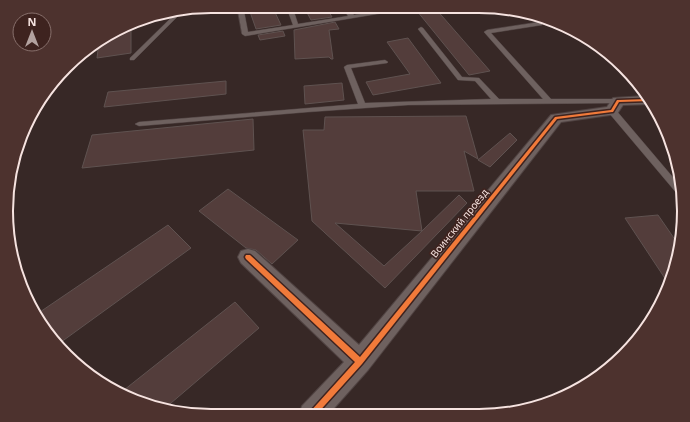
<svg xmlns="http://www.w3.org/2000/svg" width="690" height="422" viewBox="0 0 690 422" font-family="'Noto Sans',sans-serif">
	<style>
		.building { fill: #533d3b; stroke: #5f5250; fill-rule: evenodd }
		.lines { fill: none; stroke-linecap: round; stroke-linejoin: round }
		.service-casing { stroke: #504342; stroke-width: 1 }
		.minor-casing { stroke: #504342; stroke-width: 2 }
		.service { fill: #6e615f; fill-rule: evenodd }
		.minor { fill: #6e615f; fill-rule: evenodd }
		.cycleway-casing { stroke: #3e231f; stroke-width: 3 }
		.cycleway { fill: #f17a3a; fill-rule: evenodd }
		.labels { text-anchor: middle; stroke-width: 3.5; stroke-linejoin: round; paint-order: stroke }
		.street-label { font-size: 10px; fill: #f6e3e0; stroke: #3e231f }
		.rim { fill: none; stroke: #f6e3e0; stroke-width: 2 }
	</style>
	<rect width="100%" height="100%" fill="#372826"/>
	<path class="building" d="M248,6H272L281,25L256,29Z
		M304,7H326L332,17L311,20Z
		M435,8L490,71L469,75L417,11Z
		M335,22L339,29L329,30L333,59H331L329,57L295,59L294,30Z
		M131,24V53L97,58L99,42Z
		M283,31L285,36L260,40L258,35Z
		M408,38L441,83L373,95L366,82L410,74L387,42Z
		M226,81V94L104,107L108,92Z
		M342,83L344,100L305,104L304,86Z
		M466,116L478,159L464,151L474,191H416L422,231L459,195L467,203L385,288L312,221L303,130H324L325,117ZM335,223L422,231L384,266Z
		M253,119L254,150L82,168L92,135Z
		M510,133L517,140L490,167L478,160Z
		M228,189L298,240L272,264L256,250L246,248L199,211Z
		M658,215L678,244L677,264L668,283L625,218Z
		M168,225L191,248L57,345L48,336L37,314Z
		M235,302L259,328L164,409L130,399L124,390Z"/>
	<g class="lines">
		<defs>
			<path id="service" d="M237,6H243L248,32L293,25L286,6H292L298,24L348,16L342,7H348L354,15L404,7H419L245,36L242,34Z
				M184,10L134,60H130V58L178,11Z
				M540,22L542,23V25L491,33L551,99H618L622,101L621,103L408,105L308,112L139,126L135,124L139,122L358,104L344,67L347,65L385,60L388,62L387,63L351,68L365,103L491,99L475,81L458,80L418,29L421,27L423,28L462,77L479,78L499,99H543L484,32L487,30Z
				M609,109H615L682,188L681,197L679,196L609,113Z"/>
			<path id="minor" d="M645,96L652,104L623,105L617,114L561,122L368,370L328,415H299L302,406L344,362L241,263L238,257L241,251L248,249L255,251L359,345L551,115L607,107L613,98Z"/>
		</defs>
		<use href="#service" class="service-casing"/>
		<use href="#minor" class="minor-casing"/>
		<use href="#service" class="service"/>
		<use href="#minor" class="minor"/>
		<defs>
			<path id="cycleway" d="M648,99L650,101L619,102L613,112H612L557,119L362,364L316,415H308L309,413L355,362L246,259L245,257L246,255H250L360,357L555,117L611,110L617,100H618Z"/>
		</defs>
		<use href="#cycleway" class="cycleway-casing"/>
		<use href="#cycleway" class="cycleway"/>
	</g>
	<g class="labels">
		<g class="street-label">
			<text transform="translate(459 223) rotate(-51)" y="4">Воинский проезд</text>
		</g>
	</g>
	<path d="M0 0H690V422H0ZM211 13H479A198 198 0 0 1 677 211V211A198 198 0 0 1 479 409H211A198 198 0 0 1 13 211V211A198 198 0 0 1 211 13Z" fill="#4d322e" fill-rule="evenodd"/>
	<path class="rim" d="M211 13H479A198 198 0 0 1 677 211V211A198 198 0 0 1 479 409H211A198 198 0 0 1 13 211V211A198 198 0 0 1 211 13Z"/>
	<g transform="translate(32 32)"><circle r="19" fill="#3e231f" stroke="#88706c"/>
	<path d="M0-3L7 15L0 10L-7 15Z" fill="#b3a29f"/>
	<text y="-6" font-size="11" font-weight="bold" text-anchor="middle" fill="#f6e3e0">N</text>
	</g>
</svg>
